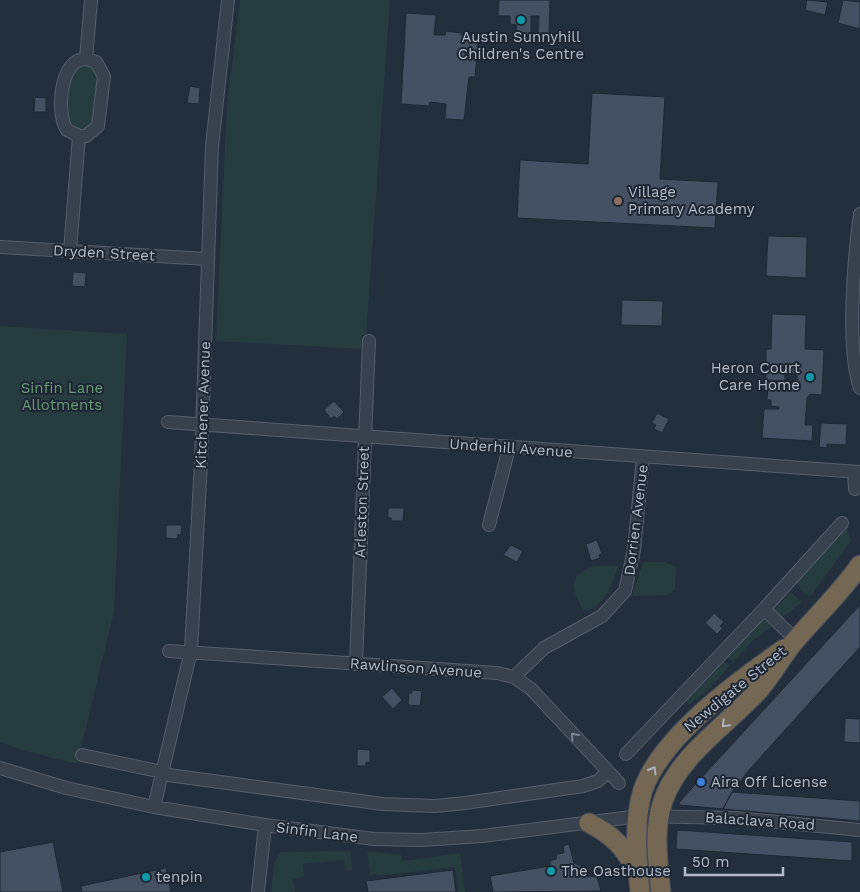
<svg xmlns="http://www.w3.org/2000/svg" width="860" height="892" viewBox="0 0 860 892" font-family="'Work Sans',sans-serif">
	<style>
		.green { fill: #263c3f }
		.building { fill: #455162; stroke: #1f2835 }
		.lines { fill: none; stroke-linecap: round; stroke-linejoin: round }
		.minor-casing { stroke: #565f6c; stroke-width: 14 }
		.highway-casing { stroke: #434c59; stroke-width: 21 }
		.minor { stroke: #38414e; stroke-width: 12 }
		.highway { stroke: #746855; stroke-width: 19 }
		.oneway { stroke: #aeb4bd }
		.oneway2 { stroke: #7c8592 }
		.culture-dot { fill: #0f9aa8; stroke: #1d2633; stroke-width: 2 }
		.education-dot { fill: #8d6e63; stroke: #1d2633; stroke-width: 2 }
		.shop-dot { fill: #3f7fe0; stroke: #1d2633; stroke-width: 2 }
		.labels { text-anchor: middle; stroke-width: 4; stroke-linejoin: round; paint-order: stroke }
		.poi-label { font-size: 15px; fill: #b4bcc9; stroke: #1d2633; text-anchor: start }
		.street-label { font-size: 15px; fill: #b4bcc9; stroke: #1d2633 }
		.park-label { font-size: 15px; fill: #6b9a76; stroke: #1d2633 }
	</style>
	<rect width="100%" height="100%" fill="#242f3e"/>
	<path class="green" d="M240,0H390L366,335H362L361,349L216,341L227,103Z
		M88,62L100,77L91,129L74,131L64,115L71,69Z
		M0,326L127,334L114,612L77,764L22,750L0,742Z
		M845,522L851,541L810,597L801,590L797,582Z
		M643,562H665L676,567L675,589L669,595L632,596Z
		M595,566H618C614,581 602,612 583,610C571,588 567,574 595,566Z
		M791,592L802,602L779,620L773,614L775,609Z
		M765,614L774,625L752,641L733,662L727,656Z
		M723,661L729,666L712,686L689,705L686,701Z
		M351,851L352,870L345,871L344,860L303,864L304,877L293,879L295,892H271L274,863L281,852Z
		M367,851L401,855L403,861L460,853L465,892H458L455,867L378,876L377,874L370,875Z"/>
	<path class="building" d="M499,0H550L549,34H538L539,16H531V36L516,35L517,25L510,24V16H498Z
		M807,0L828,2L825,15L805,10Z
		M843,0L860,2V29L838,23Z
		M406,13L436,15L434,35H445L446,31L461,33V35L472,37V42L478,43L475,77H469L464,120L445,119L446,104L430,102L429,106L401,104Z
		M190,86L200,88L199,104L187,103Z
		M592,93L665,97L660,179L718,182L715,228L517,218L520,160L588,164Z
		M35,97L46,98V112H34Z
		M768,236L807,237L806,278L766,276Z
		M73,272L86,273L85,287L72,286Z
		M622,300L663,301L662,326L621,325Z
		M772,314L806,315L805,349L824,350L822,395L810,394L807,398L805,425H813L812,441L762,438L764,409H779V407L771,406V400H767L768,383L797,384V374L785,373V381L766,380V349H771Z
		M334,401L344,412L337,419L334,416L331,419L324,410Z
		M657,413L669,419L662,433L654,429L656,425L652,423Z
		M821,423L847,424L846,445L827,444V448L819,447Z
		M388,508H404L403,521H391V518H388Z
		M166,525H182L181,535L178,534L177,539L166,538Z
		M597,540L602,554L599,555L600,558L591,561L586,544Z
		M511,545L523,551L517,562L503,555Z
		M860,605V647L749,770L732,792L723,809L680,805L679,803L691,789Z
		M714,613L724,622L720,626L723,628L717,634L705,623Z
		M392,688L402,700L393,709L382,697Z
		M412,690L422,691L420,706L408,705L409,693H412Z
		M845,718L860,719V743L844,742Z
		M357,749L370,750V763L366,762V766H357Z
		M732,792L860,801V821L723,809Z
		M677,830L852,842V861L676,849Z
		M53,842L63,892H0V852Z
		M569,844L574,863L584,867L587,876L597,877L601,891L493,892L490,876L550,866V861L556,859L557,854L564,853L563,846Z
		M166,868L171,892H82L81,886Z
		M453,870L456,892H368L366,881Z"/>
	<g class="lines">
		<defs>
			<path id="minor" d="M79,136H86L98,126L104,76L96,62L86,59L91,0
				M860,214C854,257 846,348 860,388
				M0,247L208,259
				M70,251L79,136L67,130C56,115 59,58 86,59
				M168,422L860,472
				M854,472L855,489
				M489,525L509,448
				M764,609L796,640
				M169,651L497,673L514,677L531,689L619,783
				M356,664L369,341
				M514,677L544,648L602,616L625,591L634,550L643,457
				M626,754L764,609L842,523
				M82,755L162,772
				M0,768L66,788L154,807L265,825L374,839L421,840L483,836L639,816L735,818L860,830
				M161,774L383,804L408,805L435,806L465,803L583,786L598,781L607,772
				M154,807L191,651L201,461L212,146L228,0
				M258,892L265,825"/>
			<path id="highway" d="M589,823C613,835 625,848 637,872
				M640,892C637,860 633,821 643,790C661,737 739,680 784,649
				M661,892C658,863 653,829 663,801C679,755 727,725 759,690C772,675 781,658 793,643C815,617 840,594 860,565"/>
		</defs>
		<use href="#minor" class="minor-casing"/>
		<use href="#highway" class="highway-casing"/>
		<use href="#minor" class="minor"/>
		<use href="#highway" class="highway"/>
	</g>
	<defs><path id="oneway-chevron" d="M-2-3.5L2.5 0L-2 3.5" fill="none" stroke-width="1.6" stroke-linecap="round" stroke-linejoin="round" transform="scale(1.25)"/></defs>
	<g class="oneway">
		<use href="#oneway-chevron" transform="translate(725 724) rotate(135)"/>
		<use href="#oneway-chevron" transform="translate(653 770) rotate(-60)"/>
	</g>
	<use class="oneway2" href="#oneway-chevron" transform="translate(574 736) rotate(-132)"/>
	<g class="culture-dot">
		<circle cx="521" cy="20" r="5"/>
		<circle cx="810" cy="377" r="5"/>
		<circle cx="551" cy="871" r="5"/>
		<circle cx="146" cy="877" r="5"/>
	</g>
	<circle class="education-dot" cx="618" cy="201" r="5"/>
	<circle class="shop-dot" cx="701" cy="782" r="5"/>
	<g class="labels">
		<g class="poi-label">
			<text x="521" y="42" text-anchor="middle">Austin Sunnyhill<tspan x="521" dy="17">Children's Centre</tspan></text>
			<text x="628" y="197">Village<tspan x="628" dy="17">Primary Academy</tspan></text>
			<text x="800" y="373" text-anchor="end">Heron Court<tspan x="800" dy="17">Care Home</tspan></text>
			<text x="711" y="787">Aira Off License</text>
			<text x="561" y="876">The Oasthouse</text>
			<text x="156" y="882">tenpin</text>
		</g>
		<g class="street-label">
			<text transform="translate(104 253) rotate(3)" y="5">Dryden Street</text>
			<text transform="translate(203 405) rotate(-88)" y="5">Kitchener Avenue</text>
			<text transform="translate(511 448) rotate(4)" y="5">Underhill Avenue</text>
			<text transform="translate(362 502) rotate(-88)" y="5">Arleston Street</text>
			<text transform="translate(636 520) rotate(-83)" y="5">Dorrien Avenue</text>
			<text transform="translate(416 668) rotate(4)" y="5">Rawlinson Avenue</text>
			<text transform="translate(735 689) rotate(-39)" y="5">Newdigate Street</text>
			<text transform="translate(760 821) rotate(4)" y="5">Balaclava Road</text>
			<text transform="translate(317 832) rotate(7)" y="5">Sinfin Lane</text>
		</g>
		<g class="park-label">
			<text x="62" y="393">Sinfin Lane<tspan x="62" dy="17">Allotments</tspan></text>
		</g>
	</g>
	<path d="M685 867v8h98v-8" fill="none" stroke="#b4bcc9" stroke-width="2.5"/>
	<text x="692" y="867" font-size="15" fill="#b4bcc9" stroke="#1d2633" stroke-width="4" paint-order="stroke">50 m</text>
</svg>
